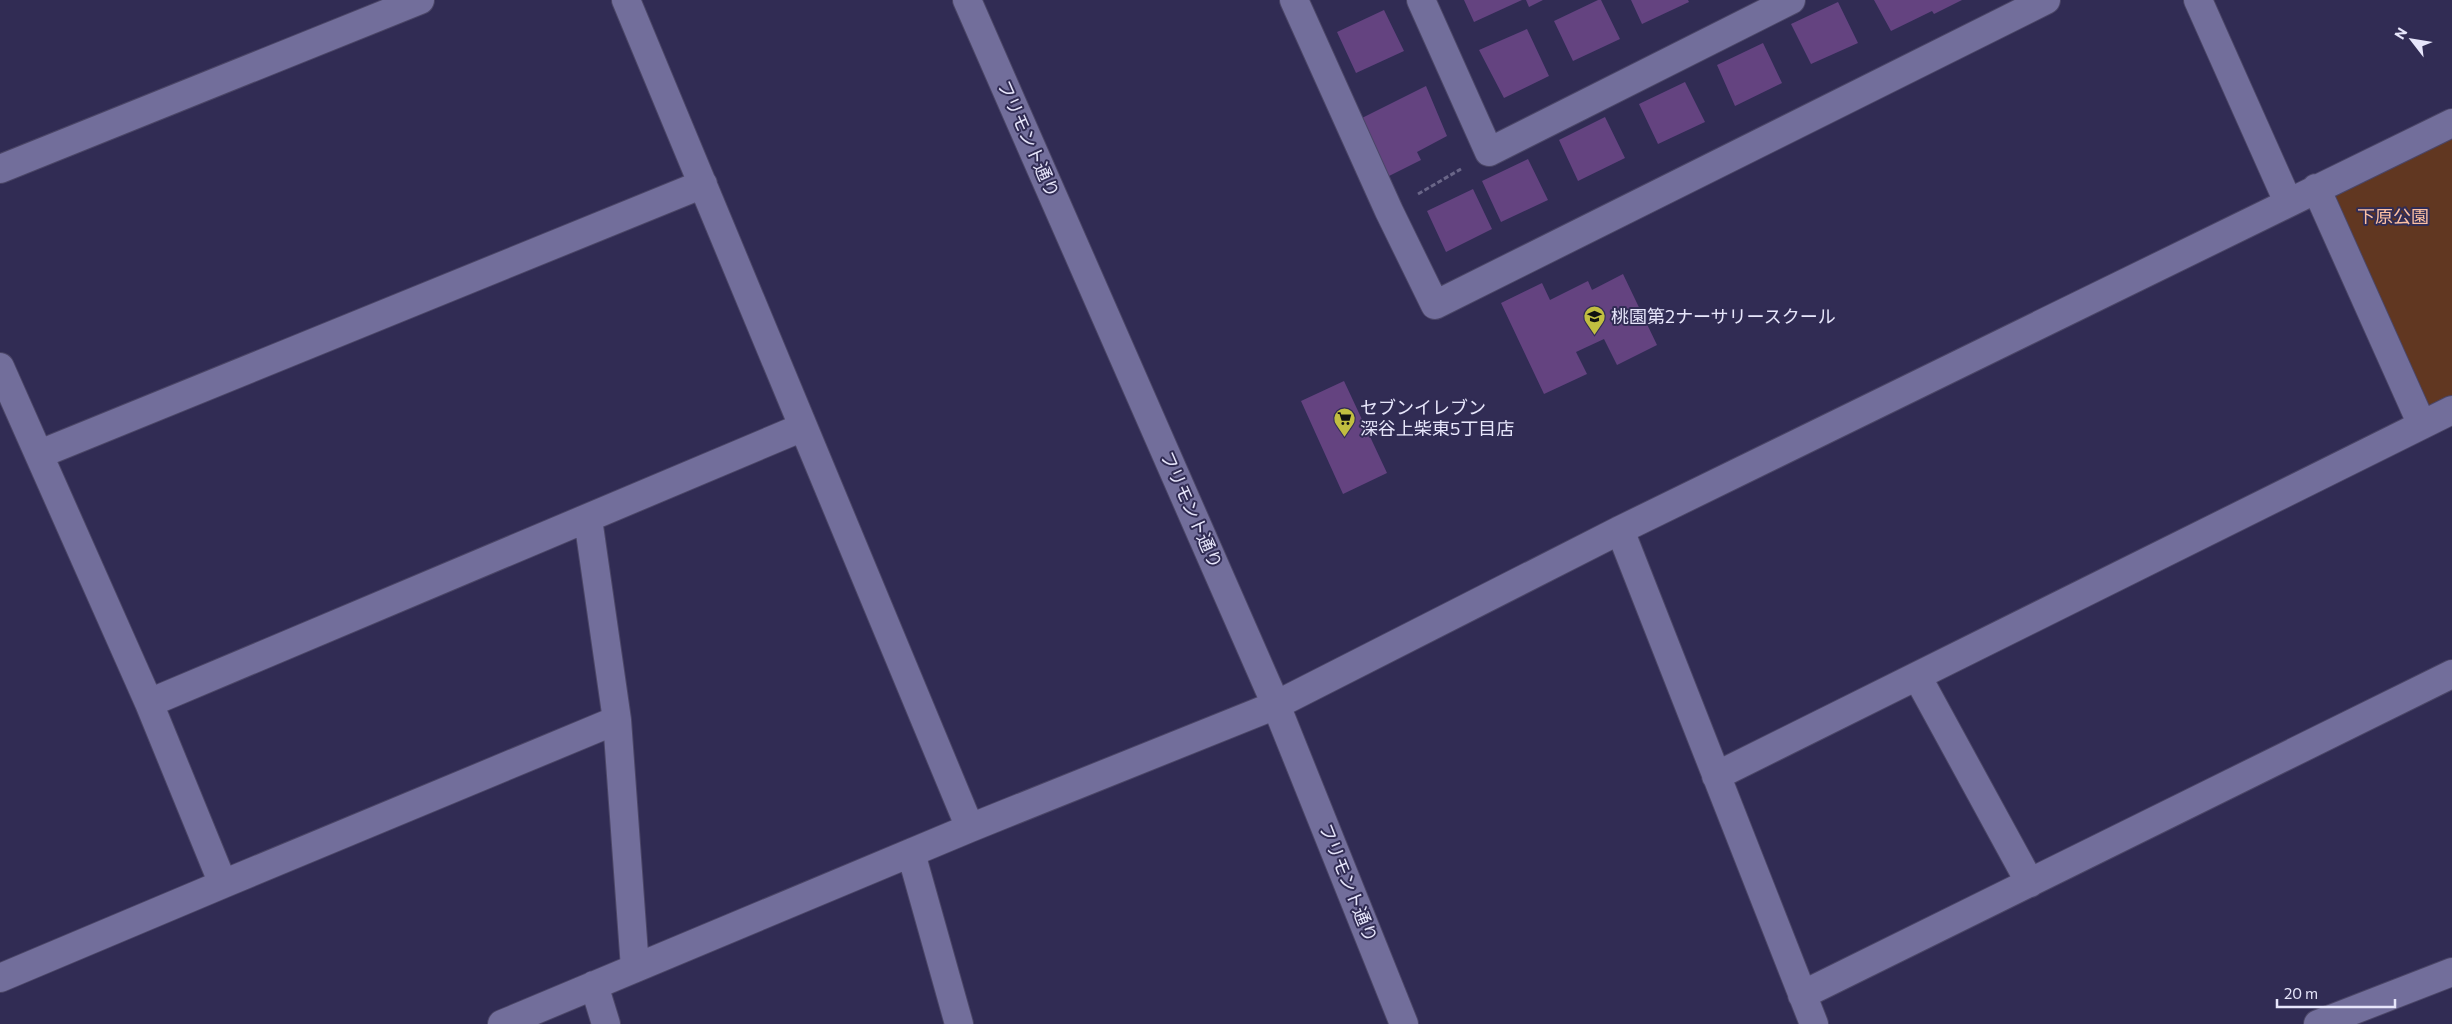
<svg xmlns="http://www.w3.org/2000/svg" width="2452" height="1024" viewBox="0 0 2452 1024" font-family="Commissioner,'Noto Sans JP',sans-serif">
	<style>
		.green { fill: #613721 }
		.building { fill: #644380 }
		.lines { fill: none; stroke-linecap: round; stroke-linejoin: round }
		.minor-casing { stroke: #4b4667; stroke-width: 30 }
		.path { stroke: #6a6688; stroke-width: 3; stroke-dasharray: 5 2.5; stroke-linecap: butt }
		.minor { stroke: #726e9b; stroke-width: 28 }
		.labels { text-anchor: middle; stroke-width: 4; stroke-linejoin: round; paint-order: stroke }
		.street-label { font-size: 18px; fill: #e7e6fb; stroke: #312c54 }
		.park-label { font-size: 18px; fill: #fdc1a3; stroke: #312c54 }
		.poi-label { font-size: 18px; fill: #e7e6fb; stroke: #312c54; text-anchor: start }
	</style>
	<rect width="100%" height="100%" fill="#312c54"/>
	<path class="green" d="M2452,123V410L2422,425L2316,188Z"/>
	<path class="building" d="M1464,0H1522L1474,22Z
		M1526,0H1543L1529,7Z
		M1598,0H1601L1620,39L1573,61L1554,21Z
		M1631,0H1688L1689,2L1642,24Z
		M1874,0H1962L1934,14L1932,11L1891,31Z
		M1838,2L1858,43L1811,64L1791,24Z
		M1384,10L1404,51L1356,73L1337,32Z
		M1527,29L1549,76L1504,98L1479,50Z
		M1763,43L1782,83L1735,106L1717,65Z
		M1685,82L1705,122L1658,144L1639,104Z
		M1426,86L1447,136L1417,152L1421,160L1385,178L1360,119Z
		M1605,117L1625,158L1578,181L1559,140Z
		M1528,159L1548,200L1501,222L1482,181Z
		M1473,189L1492,229L1446,252L1427,211Z
		M1623,274L1657,345L1617,365L1604,339L1576,352L1587,374L1544,394L1501,303L1542,283L1550,300L1588,281L1592,290Z
		M1344,381L1387,473L1343,494L1301,401Z"/>
	<g class="lines">
		<defs>
			<path id="minor" d="M626,0L970,828
				M967,0L1276,705L1404,1024
				M1294,0L1389,211L1435,305L2046,0
				M1421,0L1489,152L1791,0
				M2198,0L2288,202
				M0,169L420,0
				M2316,188L2422,425
				M0,367L149,703L223,884L0,978
				M40,454L703,184
				M588,519L617,720L635,968
				M1620,530L1814,1024
				M1917,676L2030,883
				M149,703L803,427
				M1716,776L2452,410
				M911,853L959,1024
				M223,884L617,720
				M594,985L606,1024
				M1802,995L2452,674
				M502,1024L970,828L1276,705L1620,530L2452,123
				M2318,1024L2452,972"/>
		</defs>
		<use href="#minor" class="minor-casing"/>
		<path class="path" d="M1418,194L1461,169"/>
		<use href="#minor" class="minor"/>
	</g>
	<defs>
		<symbol id="school-pin" viewBox="-11 -11 22 30"><path d="M0 17L-7.5 6A9.5 9.5 0 1 1 7.5 6Z" fill="#c1be40" stroke="#312c54"/><path d="M0-5L7-2L0 1L-7-2ZM-4 1L0 2.5L4 1V4Q0 6-4 4Z" fill="#111"/></symbol>
		<symbol id="supermarket-pin" viewBox="-11 -11 22 30"><path d="M0 17L-7.5 6A9.5 9.5 0 1 1 7.5 6Z" fill="#c1be40" stroke="#312c54"/><path d="M-6-5.5h2.5l.6 2H6L4.5 2H-2.5L-4.4-4H-6ZM-1.5 3.2a1.3 1.3 0 1 0 .1 0ZM3 3.2a1.3 1.3 0 1 0 .1 0Z" fill="#111"/></symbol>
	</defs>
	<g fill-rule="evenodd">
		<use href="#school-pin" x="1582" y="304" width="25" height="34"/>
		<use href="#supermarket-pin" x="1332" y="406" width="25" height="34"/>
	</g>
	<g class="labels">
		<g class="street-label">
			<text transform="translate(1028 139) rotate(66)" y="6">フリモント通り</text>
			<text transform="translate(1191 510) rotate(66)" y="6">フリモント通り</text>
			<text transform="translate(1348 883) rotate(68)" y="6">フリモント通り</text>
		</g>
		<g class="park-label">
			<text x="2393" y="223">下原公園</text>
		</g>
		<g class="poi-label">
			<text x="1611" y="323">桃園第2ナーサリースクール</text>
			<text x="1360" y="414">セブンイレブン<tspan x="1360" dy="21">深谷上柴東5丁目店</tspan></text>
		</g>
	</g>
	<g transform="translate(2412 40) rotate(301)" stroke="#312c54" stroke-width="4" paint-order="stroke">
	<path d="M0-4L9 19L0 12L-9 19Z" fill="#e7e6fb"/>
	<text y="-8" font-size="14" font-weight="bold" text-anchor="middle" fill="#e7e6fb">N</text>
	</g>
	<path d="M2277 999v8h118v-8" fill="none" stroke="#e7e6fb" stroke-width="2.5"/>
	<text x="2284" y="999" font-size="15" fill="#e7e6fb" stroke="#312c54" stroke-width="4" paint-order="stroke">20 m</text>
</svg>
